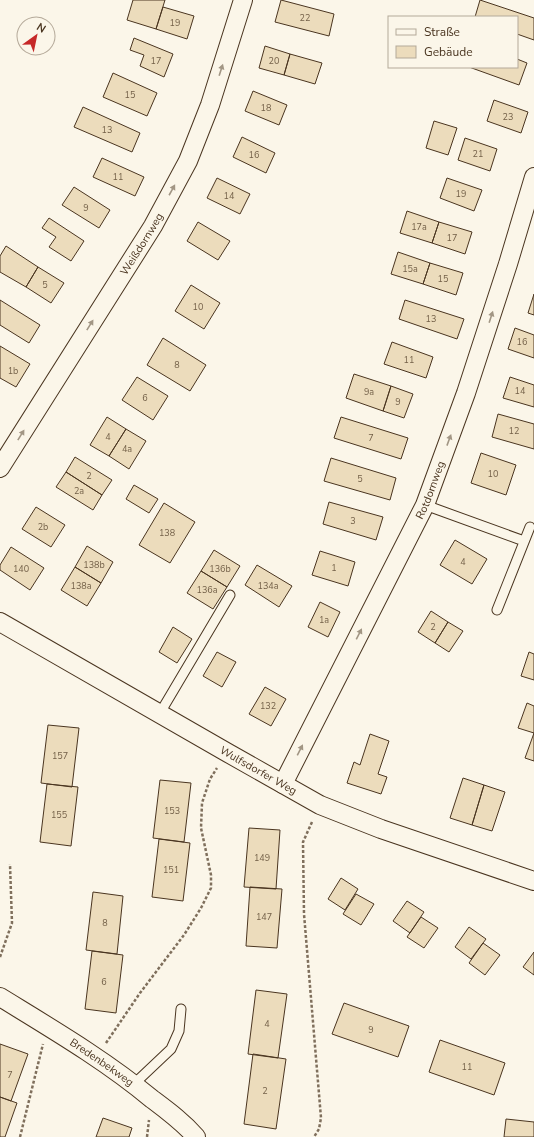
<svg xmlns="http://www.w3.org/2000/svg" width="534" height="1137" viewBox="0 0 534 1137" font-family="'Nunito Sans',sans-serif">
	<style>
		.building { fill: #ecdcbc; stroke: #4a3520 }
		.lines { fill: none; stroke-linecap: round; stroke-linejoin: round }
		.service-casing { stroke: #4a3520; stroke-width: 11 }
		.minor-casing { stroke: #4a3520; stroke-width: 20 }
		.path { stroke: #7f6f5c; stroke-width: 2.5; stroke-dasharray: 3 2; stroke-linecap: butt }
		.service { stroke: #fbf6e9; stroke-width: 9 }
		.minor { stroke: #fbf6e9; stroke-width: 18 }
		.oneway { fill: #a29684 }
		.labels { text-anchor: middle; stroke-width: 3; stroke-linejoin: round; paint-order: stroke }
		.number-label { font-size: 9px; fill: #725f47 }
		.street-label { font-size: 11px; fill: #4a3520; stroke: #fbf6e9 }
	</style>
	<rect width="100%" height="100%" fill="#fbf6e9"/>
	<path class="building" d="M133,0H165L156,29L127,20Z
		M281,0L334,14L329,36L275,22Z
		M480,0L534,18V40L517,34V17H475Z
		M163,7L194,16L187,39L156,29Z
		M134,38L173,54L164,77L140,66L144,55L130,50Z
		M265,46L290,54L284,75L259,68Z
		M290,54L322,63L315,84L284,75Z
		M517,59L527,63L519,85L469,67H517Z
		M113,73L157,93L147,116L103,97Z
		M253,91L287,105L279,125L245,111Z
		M494,100L528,112L521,133L487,121Z
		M83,107L140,133L132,152L74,127Z
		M434,121L457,128L448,155L426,148Z
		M242,137L275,153L266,173L233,157Z
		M465,138L497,149L490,171L458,160Z
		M102,158L144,177L135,196L93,177Z
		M217,178L250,194L240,214L207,198Z
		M447,178L482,190L474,211L440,198Z
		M74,187L110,210L99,228L62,205Z
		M407,211L439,222L432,243L400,233Z
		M49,218L84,241L71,261L49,247L56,237L42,228Z
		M198,222L230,241L218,260L187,241Z
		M439,222L472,232L465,254L432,243Z
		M6,246L38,267L26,287L0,272V256Z
		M398,252L430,263L423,284L391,274Z
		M430,263L463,273L456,295L423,284Z
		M38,267L64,283L51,303L26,287Z
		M191,285L220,303L204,329L175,311Z
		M534,294V315L528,313Z
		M0,300L40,325L29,343L0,325Z
		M405,300L464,319L457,339L399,319Z
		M515,328L534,335V358L508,349Z
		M163,338L206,365L190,391L147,365Z
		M392,342L433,357L426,378L384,364Z
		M0,346L30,364L16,387L0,378Z
		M354,374L391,386L383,411L346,398Z
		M137,377L168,396L153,420L122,400Z
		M510,377L534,385V407L503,398Z
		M391,386L413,394L404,418L383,411Z
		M498,414L534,424V449L492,437Z
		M107,417L126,429L109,456L90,445Z
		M341,417L408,438L401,459L334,438Z
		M126,429L146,441L129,469L109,456Z
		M481,453L516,465L506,495L471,483Z
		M75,457L112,480L102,495L66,472Z
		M331,458L396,478L390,500L324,481Z
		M66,472L102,495L93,510L56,487Z
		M134,485L158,499L149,513L126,499Z
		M329,502L383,517L376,540L323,524Z
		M164,503L195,522L170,563L139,545Z
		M36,507L65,525L51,547L22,529Z
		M455,540L487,559L472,584L440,565Z
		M87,546L113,562L101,583L75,567Z
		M11,547L44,568L30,590L0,570V565Z
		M214,550L240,566L227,587L201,571Z
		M320,551L355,562L348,586L312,575Z
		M257,565L292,586L279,607L245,585Z
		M75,567L101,583L87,606L61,590Z
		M201,571L227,587L213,609L187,593Z
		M320,602L340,612L328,637L308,627Z
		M431,611L448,622L435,643L418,632Z
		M448,622L463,631L449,652L435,643Z
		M173,627L192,639L177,663L159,652Z
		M217,652L236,662L222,687L203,676Z
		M529,652L534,654V680L521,676Z
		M265,687L286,699L271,726L249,714Z
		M527,703L534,706V733L518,728Z
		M48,725L79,728L72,787L41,783Z
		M534,733V761L525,758Z
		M370,734L389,741L378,774L387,777L381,794L347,783L354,762L360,765Z
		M463,778L484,785L472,825L450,818Z
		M160,780L191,783L184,842L153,838Z
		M47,784L78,787L71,846L40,842Z
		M484,785L505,792L492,831L472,825Z
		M249,828L280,830L276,889L244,887Z
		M159,839L190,843L183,901L152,897Z
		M341,878L358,889L345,910L328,899Z
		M250,887L282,889L277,948L246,946Z
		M93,892L123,896L117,954L86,950Z
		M356,894L374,904L361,925L343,914Z
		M407,901L424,912L410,933L393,921Z
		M421,917L438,928L424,948L407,937Z
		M469,927L486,939L471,959L455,947Z
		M483,943L500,955L485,975L469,963Z
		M92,951L123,955L116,1013L85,1009Z
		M534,952V975L523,967Z
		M256,990L287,994L278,1058L248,1054Z
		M344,1003L409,1026L398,1057L332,1034Z
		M440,1040L505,1063L494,1095L429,1072Z
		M0,1044L28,1054L11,1101L0,1097Z
		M253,1054L286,1059L276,1129L244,1124Z
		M0,1097L17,1103L5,1137H0Z
		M103,1118L132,1128L129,1137H96Z
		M506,1119L534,1122V1137H504Z"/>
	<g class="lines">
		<defs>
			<path id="service" d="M425,505L524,541
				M497,610L530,527
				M160,713L230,595
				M134,1084L171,1049L179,1031L181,1009"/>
			<g id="minor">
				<path id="s1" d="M0,468L153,226L188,161L210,105L243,0"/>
				<path id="s2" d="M0,622L228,753L320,805L381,829L534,881"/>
				<path id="s3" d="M283,784L425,505L466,393L508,264L534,177"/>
				<path id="s4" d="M0,997C52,1029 105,1060 152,1099C168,1111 183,1122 196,1137"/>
			</g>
		</defs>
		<use href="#service" class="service-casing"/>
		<use href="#minor" class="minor-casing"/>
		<path class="path" d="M312,822L303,842L304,914L321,1118L319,1129L314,1137
			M0,957L12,923L10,864
			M106,1043L140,993L184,935L201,908L211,888V875L201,828L202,803L210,779L217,768
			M20,1137L43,1044
			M147,1137L149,1120"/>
		<use href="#service" class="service"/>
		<use href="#minor" class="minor"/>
	</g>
	<defs><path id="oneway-solid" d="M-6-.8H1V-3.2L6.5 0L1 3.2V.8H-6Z"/></defs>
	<g class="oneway">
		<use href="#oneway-solid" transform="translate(221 70) rotate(-72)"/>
		<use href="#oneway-solid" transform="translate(172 190) rotate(-61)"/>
		<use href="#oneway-solid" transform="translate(491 317) rotate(-72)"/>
		<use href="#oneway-solid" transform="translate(90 325) rotate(-58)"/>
		<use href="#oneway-solid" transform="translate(21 435) rotate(-58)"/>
		<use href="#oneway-solid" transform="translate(449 440) rotate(-70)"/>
		<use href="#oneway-solid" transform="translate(359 634) rotate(-63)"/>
		<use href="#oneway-solid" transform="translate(300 750) rotate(-63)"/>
	</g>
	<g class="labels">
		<g class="number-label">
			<text x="305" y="21">22</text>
			<text x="175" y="26">19</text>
			<text x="156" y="64">17</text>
			<text x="274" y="64">20</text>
			<text x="130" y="98">15</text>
			<text x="266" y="111">18</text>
			<text x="508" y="120">23</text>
			<text x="107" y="133">13</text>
			<text x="478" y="157">21</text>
			<text x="254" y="158">16</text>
			<text x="118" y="180">11</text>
			<text x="461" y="197">19</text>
			<text x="229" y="199">14</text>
			<text x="86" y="211">9</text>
			<text x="419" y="230">17a</text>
			<text x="452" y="241">17</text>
			<text x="410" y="272">15a</text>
			<text x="443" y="282">15</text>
			<text x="45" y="288">5</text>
			<text x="198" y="310">10</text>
			<text x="431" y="322">13</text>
			<text x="522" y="345">16</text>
			<text x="409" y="363">11</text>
			<text x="177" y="368">8</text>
			<text x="13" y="374">1b</text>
			<text x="520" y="394">14</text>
			<text x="369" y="395">9a</text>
			<text x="145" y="401">6</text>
			<text x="398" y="405">9</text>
			<text x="514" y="434">12</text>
			<text x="108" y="440">4</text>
			<text x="371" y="441">7</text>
			<text x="127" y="452">4a</text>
			<text x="493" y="477">10</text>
			<text x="89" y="479">2</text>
			<text x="360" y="482">5</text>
			<text x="79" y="494">2a</text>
			<text x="353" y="524">3</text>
			<text x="43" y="530">2b</text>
			<text x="167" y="536">138</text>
			<text x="463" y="565">4</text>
			<text x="94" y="568">138b</text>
			<text x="334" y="571">1</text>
			<text x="21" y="572">140</text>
			<text x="220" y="572">136b</text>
			<text x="81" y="589">138a</text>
			<text x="268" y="589">134a</text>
			<text x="207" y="593">136a</text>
			<text x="324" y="623">1a</text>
			<text x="433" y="630">2</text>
			<text x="268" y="709">132</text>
			<text x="60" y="759">157</text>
			<text x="172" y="814">153</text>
			<text x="59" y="818">155</text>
			<text x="262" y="861">149</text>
			<text x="171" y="873">151</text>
			<text x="264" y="920">147</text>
			<text x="105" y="926">8</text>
			<text x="104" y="985">6</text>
			<text x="267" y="1027">4</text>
			<text x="371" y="1033">9</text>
			<text x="467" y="1070">11</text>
			<text x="10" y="1078">7</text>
			<text x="265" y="1094">2</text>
		</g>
		<g class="street-label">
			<text dy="4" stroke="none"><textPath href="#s1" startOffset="265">Weißdornweg</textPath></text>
			<text dy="4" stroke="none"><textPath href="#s3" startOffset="329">Rotdornweg</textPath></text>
			<text dy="4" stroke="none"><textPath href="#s2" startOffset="298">Wulfsdorfer Weg</textPath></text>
			<text dy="4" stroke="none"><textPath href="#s4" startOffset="121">Bredenbekweg</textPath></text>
		</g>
	</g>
	<rect x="388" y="16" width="130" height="52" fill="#fbf6e9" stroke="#b4a999"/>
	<rect x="396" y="29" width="20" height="6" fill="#fbf6e9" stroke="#b4a999"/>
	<text x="424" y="36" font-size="12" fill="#4a3520">Straße</text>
	<rect x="396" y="46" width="20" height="12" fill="#ecdcbc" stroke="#b4a999"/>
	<text x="424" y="56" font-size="12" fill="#4a3520">Gebäude</text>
	<g transform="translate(36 36) rotate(33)"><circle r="19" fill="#fbf6e9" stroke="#b4a999"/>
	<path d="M0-3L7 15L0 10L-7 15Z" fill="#c62828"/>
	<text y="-6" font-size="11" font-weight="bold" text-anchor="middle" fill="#4a3520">N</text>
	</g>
</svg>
